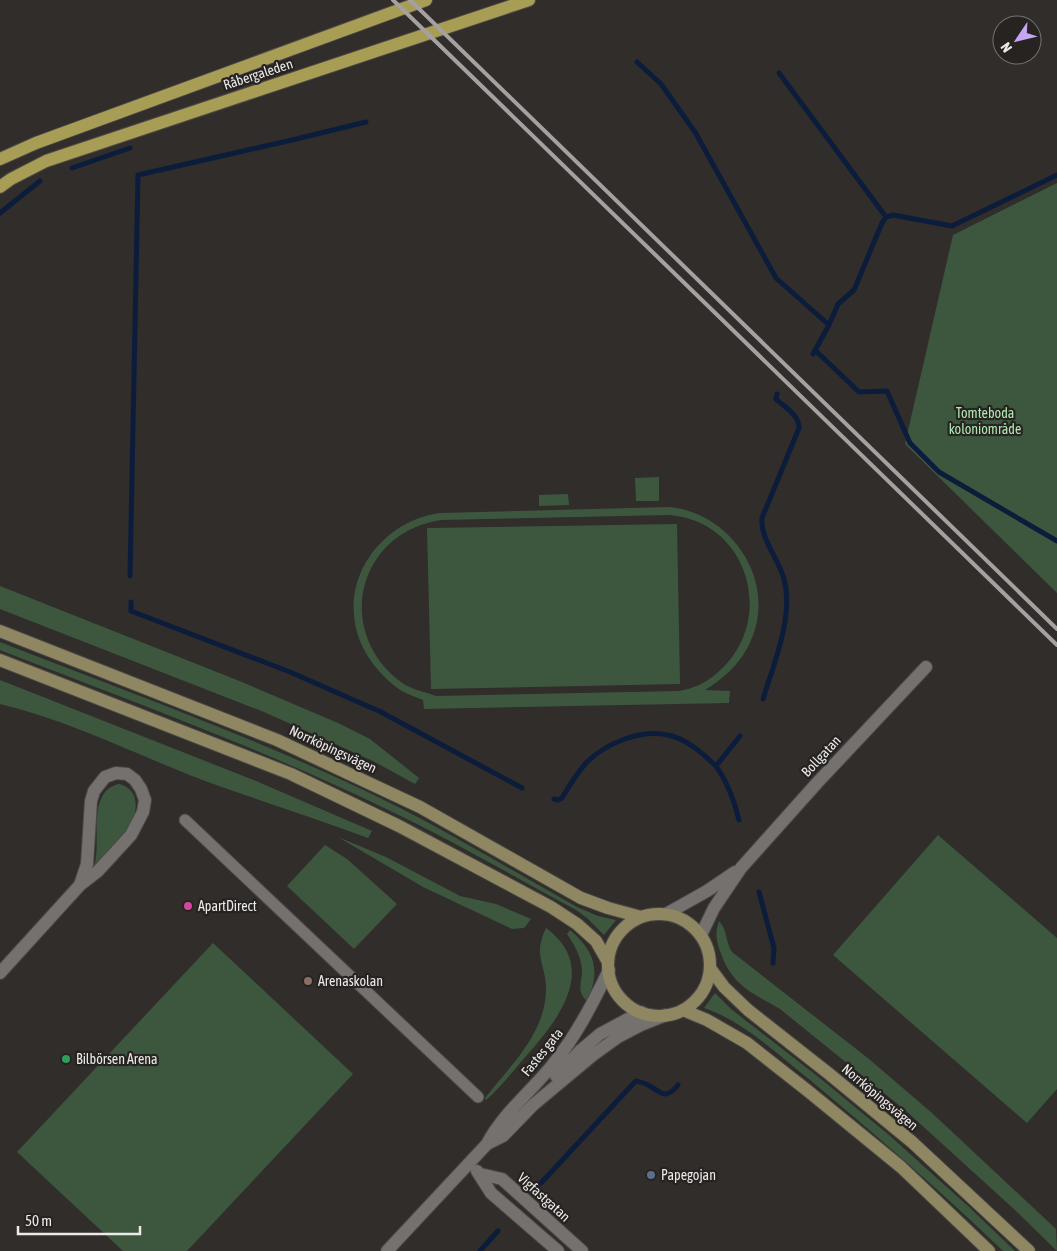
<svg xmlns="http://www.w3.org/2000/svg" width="1057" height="1251" viewBox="0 0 1057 1251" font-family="'Asap Condensed',sans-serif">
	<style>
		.green { fill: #3d573f; fill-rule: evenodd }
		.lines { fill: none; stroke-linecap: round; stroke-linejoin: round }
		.stream { stroke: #0c1d3c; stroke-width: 5 }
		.pedestrian-casing { stroke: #4b4847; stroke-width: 13 }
		.minor-casing { stroke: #4b4847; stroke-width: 14 }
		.secondary-casing { stroke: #4b4847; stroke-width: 14 }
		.primary-casing { stroke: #4b4847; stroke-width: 14 }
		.pedestrian { stroke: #74716f; stroke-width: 11 }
		.minor { stroke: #74716f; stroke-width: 12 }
		.secondary { stroke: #8e8762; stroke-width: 12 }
		.primary { stroke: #a89d55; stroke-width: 12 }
		.rail { stroke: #a4a1a0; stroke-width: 4 }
		.hotel-dot { fill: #d1479c; stroke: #262321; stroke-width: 2 }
		.education-dot { fill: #8d6e63; stroke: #262321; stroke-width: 2 }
		.leisure-dot { fill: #2e9e5b; stroke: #262321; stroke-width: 2 }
		.service-dot { fill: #5c6f8a; stroke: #262321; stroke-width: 2 }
		.labels { text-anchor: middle; stroke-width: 4.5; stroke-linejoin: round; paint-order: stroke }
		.street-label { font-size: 14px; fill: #eceae9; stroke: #262321 }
		.park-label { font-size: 14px; fill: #aee7b1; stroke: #262321 }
		.poi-label { font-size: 14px; fill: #eceae9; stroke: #262321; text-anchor: start }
	</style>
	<rect width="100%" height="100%" fill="#302d2b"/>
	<path class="green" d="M1057,183V593L905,444L953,235Z
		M659,477V501H636L635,478Z
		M568,494L569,505L539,506V495Z
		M669,507C727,512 772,573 755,629C747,657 729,675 705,690L730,691L729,703L424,709L423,700C414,696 403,693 396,687C377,672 361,651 356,628C343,572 386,520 440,513ZM669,515C750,521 778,623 716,674C705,683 693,689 679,691L436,696C425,692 410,689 401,682C333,631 358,532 441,520Z
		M677,524L680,684L431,689L427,528Z
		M0,586L242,682L338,723L370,739L419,778L415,784L373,761L264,712L0,609Z
		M0,642C130,693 263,740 388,802C453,834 514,872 577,907L598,916L616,920L604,935L587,918L576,910C511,875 448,838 382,807C258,747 128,700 0,650Z
		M0,680L256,781L372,831L368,838C310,816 250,798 192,776C129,751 67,720 0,704Z
		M119,784C126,786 131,789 134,796C144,823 107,854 91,872C93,867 96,862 96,857C99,835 89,790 119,784Z
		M938,835L1057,938V1089L1027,1123L833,955Z
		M338,837L386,857L460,896L496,904L531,919L524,928L512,929L423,887Z
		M325,845L347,859L397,904L354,949L287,886Z
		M719,921C728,930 725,942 732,952L869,1059L932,1113L1056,1229L1057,1251L1015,1210L905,1110L780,1009C751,992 732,986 720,951C716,940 715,932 719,921Z
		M546,928C603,970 553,1026 520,1063C509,1076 498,1090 486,1100L485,1098C510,1066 544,1035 546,992C547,965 532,957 546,928Z
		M570,930C595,951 601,971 587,1001C576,991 582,984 582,971C582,958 574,944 567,934Z
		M213,943L353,1074L187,1251H123L17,1152Z
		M715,993L731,1009L821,1079L889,1135L968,1206L1015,1251H1003C941,1191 876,1135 810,1080C778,1055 742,1020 704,1008Z"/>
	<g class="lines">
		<path class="stream" d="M637,62L661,84L695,132L776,278L829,325
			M779,73L886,217
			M72,168L130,148
			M0,213L40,181
			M816,351L859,392L887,391L910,443L939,472L1057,541
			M813,354L829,325L838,304L854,290L882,223L886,217L893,215L952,226L1057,175
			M130,576L138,175L292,140L366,122
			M131,602V611L290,672L381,712L522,788
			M763,699C774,663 794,616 784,579C779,559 760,539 762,518L799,428C799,414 785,408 776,399L777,394
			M554,799L558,800L562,798C569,786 577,773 586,763C606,743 640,729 668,735C687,739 702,753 716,766
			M739,820C734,799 728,783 716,766L740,736
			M759,892L774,948L773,963
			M541,1183L631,1086L636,1081C640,1082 645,1083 648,1085C661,1092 665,1101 678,1085
			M480,1251L498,1231"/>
		<defs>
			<path id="pedestrian" d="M185,820L478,1097"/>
			<path id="minor" d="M666,914L707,891L735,872
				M701,935L714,908L741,868L817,783L926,667
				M0,973L80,885L98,871L131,835L143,812L145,800L141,789L135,780L127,774L116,773L105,777L94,791L91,801L87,864L80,885
				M556,1076L581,1050L600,1034L641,1012
				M487,1144L503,1136L533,1105L593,1055L618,1037L641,1025L666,1015
				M477,1171L491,1193L558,1251
				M480,1174L502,1179L582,1251
				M387,1251L487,1144C502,1115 529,1093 550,1068C575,1038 592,1005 609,970"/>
			<path id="secondary" d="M0,631L277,740L420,807L581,898L608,908L641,917
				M0,660L291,774L399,826L551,907L577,924L596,941L608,962
				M608 965a51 51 0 1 1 102 0a51 51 0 1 1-102 0Z
				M710,968L724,987L748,1010L828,1073L912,1142L1029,1251
				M683,1010L707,1020L747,1043L808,1091L901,1167L989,1251"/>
			<path id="primary" d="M0,159L36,143L426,0
				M0,187L11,179L46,161L529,0"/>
		</defs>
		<use href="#pedestrian" class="pedestrian-casing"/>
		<use href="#minor" class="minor-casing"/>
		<use href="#secondary" class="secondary-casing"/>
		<use href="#primary" class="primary-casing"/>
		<use href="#pedestrian" class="pedestrian"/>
		<use href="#minor" class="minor"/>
		<use href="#secondary" class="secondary"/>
		<use href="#primary" class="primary"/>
		<path class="rail" d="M393,0L1057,645
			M410,0L1057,629"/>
	</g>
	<circle class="hotel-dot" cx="188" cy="906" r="5"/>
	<circle class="education-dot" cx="308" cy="981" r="5"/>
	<circle class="leisure-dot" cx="66" cy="1059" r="5"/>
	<circle class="service-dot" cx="651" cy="1175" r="5"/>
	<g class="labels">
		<g class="street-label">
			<text transform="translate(258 74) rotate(-18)" y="5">Råbergaleden</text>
			<text transform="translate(333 749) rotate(25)" y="5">Norrköpingsvägen</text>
			<text transform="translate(821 756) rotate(-47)" y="5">Bollgatan</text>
			<text transform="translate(542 1052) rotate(-51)" y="5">Fastes gata</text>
			<text transform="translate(880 1097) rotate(40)" y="5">Norrköpingsvägen</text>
			<text transform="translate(544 1197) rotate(42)" y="5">Vigfastgatan</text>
		</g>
		<g class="park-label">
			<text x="985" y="418">Tomteboda<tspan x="985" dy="16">koloniområde</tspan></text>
		</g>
		<g class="poi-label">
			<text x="198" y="911">ApartDirect</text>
			<text x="318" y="986">Arenaskolan</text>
			<text x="76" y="1064">Bilbörsen Arena</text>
			<text x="661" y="1180">Papegojan</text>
		</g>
	</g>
	<g transform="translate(1017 40) rotate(235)"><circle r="24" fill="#262321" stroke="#757371"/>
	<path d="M0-4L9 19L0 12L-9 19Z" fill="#c6a6f0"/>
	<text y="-8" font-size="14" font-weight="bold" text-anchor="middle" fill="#eceae9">N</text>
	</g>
	<path d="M18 1226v8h122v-8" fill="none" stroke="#eceae9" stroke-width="2.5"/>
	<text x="25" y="1226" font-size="15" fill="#eceae9" stroke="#262321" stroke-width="4" paint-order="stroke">50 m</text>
</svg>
